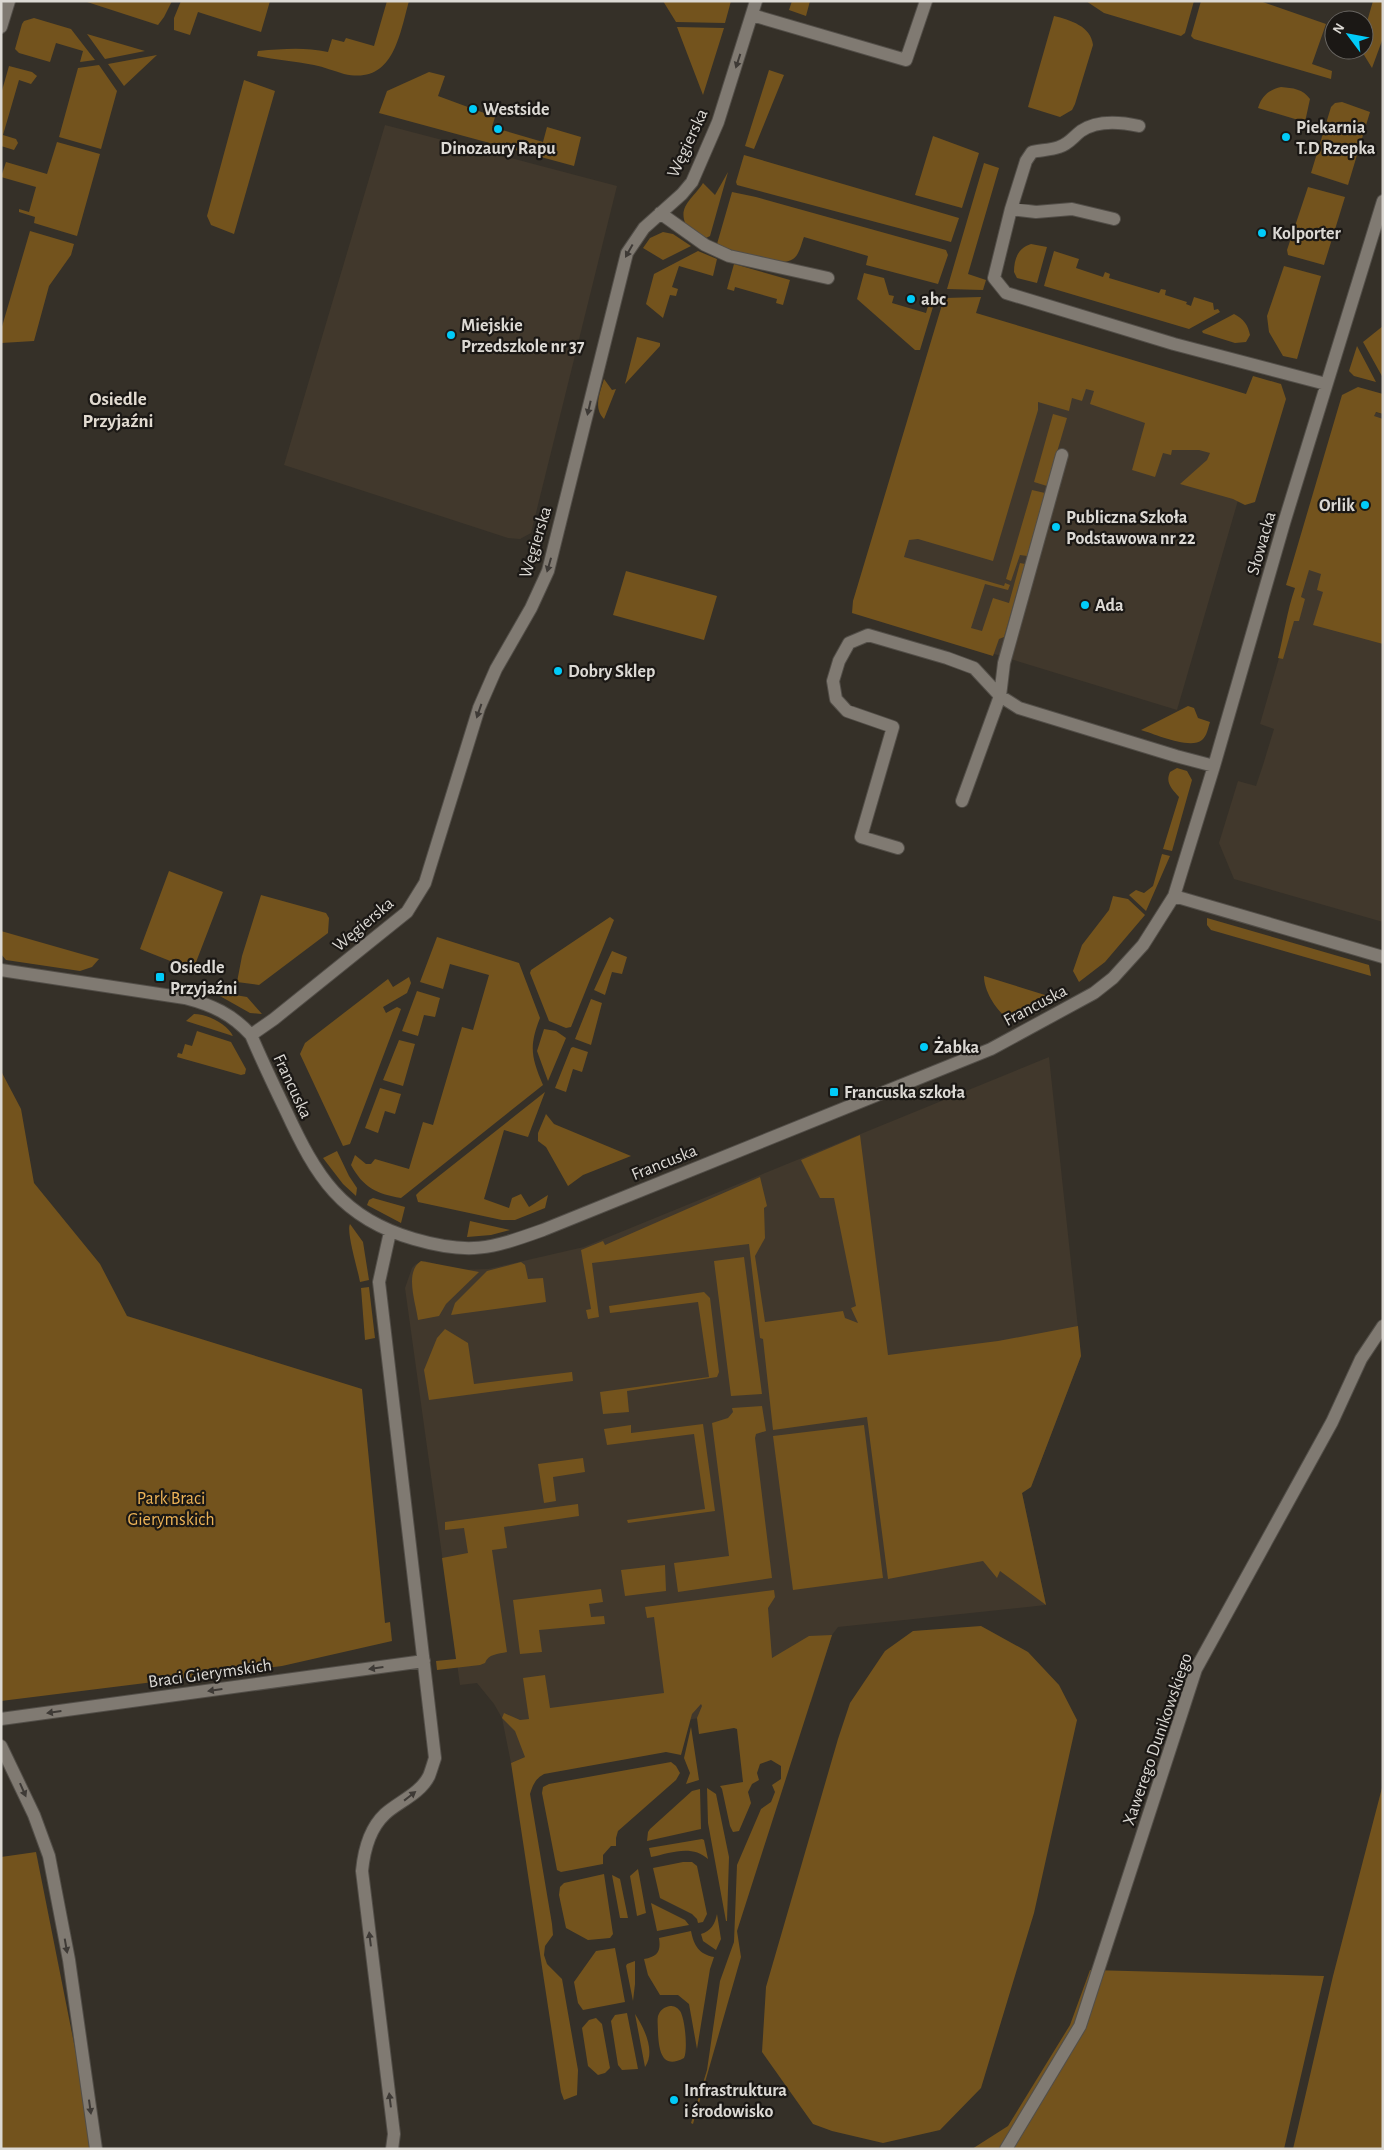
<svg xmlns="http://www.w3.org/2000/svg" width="1384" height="2150" viewBox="0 0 1384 2150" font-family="'Alegreya Sans',sans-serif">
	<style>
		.built { fill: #41382c }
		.green { fill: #73531d }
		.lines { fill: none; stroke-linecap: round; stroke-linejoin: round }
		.minor-casing { stroke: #524e48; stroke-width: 14 }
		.minor { stroke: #807a72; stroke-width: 12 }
		.oneway { fill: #3e3a36 }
		.poi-dot { fill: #01cbf9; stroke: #1b1815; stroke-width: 2 }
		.labels { text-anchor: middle; stroke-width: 4.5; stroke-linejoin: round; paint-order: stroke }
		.poi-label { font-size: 18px; font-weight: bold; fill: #dcd9d4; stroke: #1b1815; text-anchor: start }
		.street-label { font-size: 18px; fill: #dcd9d4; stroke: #1b1815 }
		.park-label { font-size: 18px; fill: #edb357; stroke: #1b1815 }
		.neighbourhood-label { font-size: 19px; font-weight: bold; fill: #e2dbd1; stroke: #1b1815 }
	</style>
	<rect width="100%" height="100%" fill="#353028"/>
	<path class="built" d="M385,125L617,186L531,533L520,539L508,538L284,465Z
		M943,316L1264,411L1177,710L857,612Z
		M1351,408L1383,414V922L1234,879L1219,843L1238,781L1256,786L1263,765L1274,729L1260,724Z
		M1049,1057L1081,1356L1031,1487L1022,1493L1046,1605L838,1627L832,1635L811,1702L574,1736L511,1763L502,1718L494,1704L477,1683L460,1685L405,1288L412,1268L416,1264L425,1261L459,1270L488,1269L584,1247Z"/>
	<path class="green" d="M84,1H172L164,17L158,25Z
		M181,1H270L261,32L198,12L190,35L174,30V18Z
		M387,1H409C399,37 393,85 344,74C334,71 324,67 314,65C295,61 275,60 257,56L258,51C284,49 303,47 328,52L332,39L344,42L346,38L374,46Z
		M663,1H731L725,23L676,22Z
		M792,1H810L806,16L789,10Z
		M1086,1H1194L1185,33L1181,36L1104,13Z
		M1201,1H1260L1326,24L1312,64L1332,71L1331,79L1194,39L1191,36Z
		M1373,1H1383V38L1372,68L1361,50H1364V32Z
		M1054,16C1070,20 1091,26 1093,45L1075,104L1072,110L1060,117L1028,107Z
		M34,18L71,29L95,60L80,62L83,51L56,43L50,62L19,53L15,49L22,24L24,21Z
		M677,27L724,28L703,95Z
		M87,34L145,51L105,59Z
		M157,55L124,86L108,64Z
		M99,65L117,91L101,149L59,137L78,68Z
		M9,66L32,72L37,76L31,84L19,80L3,135L16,139L18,143L14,150L1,146V94Z
		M769,70L784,75L754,149L745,146Z
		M429,72L445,76L438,96L495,117L492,127L543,142L547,127L581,137L574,166L379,113L387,91Z
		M244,80L275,91L234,234L211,225L207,216Z
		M1281,87C1293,88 1303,89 1310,99L1305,122L1258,108C1262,95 1269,90 1281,87Z
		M1342,102L1370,112L1348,185L1311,173L1331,107L1335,103Z
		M933,136L979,153L962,208L915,195Z
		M57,142L100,154L77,236L34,223L35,217L19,212V209L29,212L36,187L1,177L6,162L47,174Z
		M744,155L959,218L951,242L737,185L736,182Z
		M984,163L999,168L968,274L986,280L983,290L947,289Z
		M728,172L710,236L706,238L686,225C677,206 694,198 703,183L715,195Z
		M1308,187L1345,197L1324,265L1288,255L1287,250Z
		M732,192L756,197L946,250L948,255L938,284L866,265L868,256L804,237C801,244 800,254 793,259C780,269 736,251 720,246L717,244Z
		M30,231L74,244L71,255L49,286L34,341L1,343V330Z
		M663,232L673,234L691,246L663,260L643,248L650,238Z
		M1031,244L1047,247L1037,283L1017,278L1014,272C1014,259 1018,248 1031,244Z
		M698,251L717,259L713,276L679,266L672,287L678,289L676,296L670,295L663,318L646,304L654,274Z
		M1054,251L1079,259L1076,268L1103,277L1105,272L1110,274L1109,278L1159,293L1161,289L1166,290L1165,295L1187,302L1186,304L1191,306L1194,297L1213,303L1214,310L1218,309L1220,312L1189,329L1044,286Z
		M734,264L790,280L783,305L776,303L777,299L735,287L734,291L727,289Z
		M1284,266L1321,276L1297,359L1283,356L1269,332L1267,316Z
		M864,273L884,278L889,295L894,296L892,303L926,313L928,306L933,307L920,350H915L857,299Z
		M981,297L976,313L1246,394L1253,376L1281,384L1286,399L1255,502L1245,505L1233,499L1180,484L1207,460L1210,453L1199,450H1172L1171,455L1163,453L1155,477L1132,470L1145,423L1090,404L1094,391L1086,389L1082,401L1072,398L1069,411L1038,402V410L993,561L918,539L909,540L904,557L1004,586L1005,583L1010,585L1008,590L985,584L971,628L982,631L993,598L1009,603L1020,563L1025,564L1004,637L999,639L993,656L852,613L853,601L944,298Z
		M1234,314C1244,319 1248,325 1250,335L1246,342L1235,343L1203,333L1202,331Z
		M1383,326V378L1363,342Z
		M637,337L660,343V346L625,384Z
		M1357,346L1376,382L1354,376L1349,371Z
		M604,379L612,390L616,389L604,419C593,408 600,393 604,379Z
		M1358,387L1383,394V414L1376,412L1374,416L1383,419V644L1313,625L1323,592L1317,590L1321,574L1309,570L1301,597L1305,599L1299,621H1294L1283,659L1278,658C1284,634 1287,611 1295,588L1286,585L1342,395Z
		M1053,414L1067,418L1047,486L1034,482Z
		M1032,490L1045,493L1027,556L1020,555L1011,581L1006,579Z
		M626,571L717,596L704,640L613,615Z
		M1188,706L1194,708L1198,718L1210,722C1208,728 1207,736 1202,740C1190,750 1155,734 1141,730Z
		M1177,768L1187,771L1192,780L1172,851L1163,849L1179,797C1172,789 1165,783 1170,772Z
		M1162,854L1170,856L1146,911L1129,895L1136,890L1144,893L1153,886Z
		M169,871L223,892L193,970L140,949Z
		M261,895L326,913L329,918L328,933L259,985L237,982L242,956Z
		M1113,896L1128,899L1145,915L1105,962L1079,982L1073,971L1082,945L1109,910Z
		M610,917L614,920L571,1027L566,1028L549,1021L530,973L531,970Z
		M1207,918L1369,965L1371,976L1211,930L1207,925Z
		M1,931L99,959L92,967L80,971L6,960L1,954Z
		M437,937L519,963L540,1018C529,1046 531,1057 543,1085L401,1198C376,1194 363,1187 351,1165L355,1155L366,1164H371L375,1159L409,1169L423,1122L433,1125L462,1027L473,1030L489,975L450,964L443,989L420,982Z
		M612,951L627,957L622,974L612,972L605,995L594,990Z
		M984,976L1045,995L1047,999L1009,1020C997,1011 984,992 984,976Z
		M409,977L411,983L407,993L383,1007L386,1013L397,1007L401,1009L350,1144L343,1146L300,1054L305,1043L388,979L393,987Z
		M211,991L247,997L262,1014L250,1013Z
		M417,991L440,998L435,1017L424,1015L418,1036L402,1031Z
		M591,999L602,1003L591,1045L575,1039Z
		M194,1014C208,1014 228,1025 233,1036L186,1021Z
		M544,1029L556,1031L566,1038L548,1081L537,1051Z
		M197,1031L231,1042L246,1069L245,1074L241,1075L177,1057L178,1053L182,1054L185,1044L192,1046Z
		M399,1040L415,1044L403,1086L383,1080Z
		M573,1047L588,1052L582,1072L573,1069L566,1092L555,1088L571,1048Z
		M1,1071L21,1109L34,1183L100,1264L127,1316L362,1389L385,1623L390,1622L392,1641L282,1666L1,1701Z
		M380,1088L401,1094L395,1114L385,1111L378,1133L365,1128Z
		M545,1092L528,1137L504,1130L484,1199L509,1208L512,1198L521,1194L529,1207L548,1195L545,1208L515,1220H502L418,1202L416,1195L420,1191Z
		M546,1114L554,1124L631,1156L583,1175L568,1186L546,1147L538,1141V1133Z
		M860,1135L888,1355L998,1341L1078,1326L1081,1356L1031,1487L1022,1493L1046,1605L1000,1571L997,1578L983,1561L888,1579L867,1417L773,1430L763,1339L760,1338L749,1244L592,1263L599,1317L588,1319L586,1310L591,1309L581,1250L603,1241L605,1245L760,1177L767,1206L764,1208L765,1238L755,1256L765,1322L843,1311L845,1318L858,1323L851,1308L856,1306L834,1198H820L801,1160Z
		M337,1151L349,1176L357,1188L356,1196L343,1184L323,1158Z
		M373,1198L405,1207L401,1223L367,1205L369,1200Z
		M470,1221L510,1230L491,1235L467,1237Z
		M350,1224L363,1242L369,1280L360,1282C358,1270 346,1232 350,1224Z
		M744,1257L762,1394L731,1396L714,1261Z
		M421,1261L479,1272L446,1304L439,1316L418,1320C416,1303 404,1272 421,1261Z
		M521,1262L525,1265L528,1279L543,1278L546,1302L451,1315L455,1303L487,1271Z
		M369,1287L375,1338L365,1340L361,1288Z
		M704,1292L710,1298L719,1372L717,1377L627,1391L629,1412L603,1414L600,1392L709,1377L698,1302L610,1313L609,1306Z
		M445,1329L468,1343L474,1384L572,1372L573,1381L429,1400L424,1370L437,1338Z
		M762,1406L766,1431L756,1434L755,1438L772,1578L678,1592L674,1563L729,1556L712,1423L728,1418L733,1412L732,1408Z
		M703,1424L715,1511L628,1523L627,1520L705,1509L694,1434L607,1445L604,1429L631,1425V1433Z
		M864,1425L883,1578L793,1590L773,1436Z
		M583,1458L585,1472L553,1477L556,1501L544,1503L538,1464Z
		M578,1504L579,1516L504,1527L507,1548L492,1550L507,1652C498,1654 488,1654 485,1663L480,1665L437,1670L436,1661L456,1659L442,1558L473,1552L468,1553L464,1528L445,1530V1522Z
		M665,1565L666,1591L625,1596L621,1570Z
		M601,1589L603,1602L589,1604L591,1617L604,1616L605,1624L539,1630L542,1652L520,1654L513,1600Z
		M774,1590L775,1597L768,1608L772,1658L809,1636L832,1635L737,1931L741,1957L693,2124L691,2123L707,2070L720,1981L734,1942L737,1865L761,1809L771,1802L775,1792L772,1785L781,1779V1766L771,1760L760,1764L757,1773L759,1780L752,1784L748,1792L751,1803L739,1831L733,1832L730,1826L722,1789L720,1786L743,1782L737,1729L734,1728L699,1734L697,1718L702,1706L701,1704L692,1714L681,1755L666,1752L544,1774C535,1779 533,1785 530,1794L552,1924L553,1935L545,1946L544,1955L547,1964L562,1979L578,2070L577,2095L564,2100L561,2092L511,1763L525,1757L515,1731L502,1718L504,1713L520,1720L529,1719L523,1678L545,1675L550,1708L664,1693L654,1617L647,1618L645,1607Z
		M981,1626L1028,1652L1059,1685L1077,1720L1034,1913L981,2088L940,2130L883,2143L832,2131L813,2124L762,2052L766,1987L838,1739L850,1703L885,1651L913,1631Z
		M691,1727L699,1780L686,1784L690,1773L684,1758Z
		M671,1762L676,1766L680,1773L676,1780L618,1831L616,1838V1846H611L603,1855V1864L561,1872L557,1870L542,1793L543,1787L549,1784Z
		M1383,1784V2149H1293L1333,1976Z
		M707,1788L716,1794L729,1857L727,1921H726L708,1823Z
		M700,1789L701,1829L647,1841L648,1832L650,1829L692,1791Z
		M702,1839L704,1840L708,1859C692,1844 670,1853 651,1857L649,1848Z
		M36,1852L95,2149H1V1857Z
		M683,1862H692L697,1866L707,1914L703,1922L698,1923L697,1919L692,1914L660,1898L653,1868Z
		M638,1869L646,1913L637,1916L630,1876Z
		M604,1874L613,1934L610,1938L588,1940L566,1928L559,1895L560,1887L564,1883Z
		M612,1875L620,1879L628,1918H620Z
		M651,1903L685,1920L689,1925L657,1931Z
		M717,1914L721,1939L716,1950L703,1941L701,1934C711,1931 715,1924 717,1914Z
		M691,1931C694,1946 699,1954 714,1957L710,1969L697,2049L689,2004L678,1995H660L648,1975L644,1959C658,1957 661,1951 659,1938Z
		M615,1948L625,2002L583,2010L578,2003L574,1982L596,1951Z
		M635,1961V1984L633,2001L626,1966L627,1964Z
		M1090,1970L1324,1976L1284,2149H972L1008,2126L1070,2025Z
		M670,2006C674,2006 677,2007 680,2011C685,2018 688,2050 684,2058C662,2070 659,2051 658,2033C658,2027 657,2021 658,2016C660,2010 664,2007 670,2006Z
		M627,2013L638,2069L622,2070L618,2065L611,2021L615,2015Z
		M635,2014C644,2028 656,2051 645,2067Z
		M596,2018L602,2024L610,2068L605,2073L598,2075L588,2066L582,2028L589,2020Z"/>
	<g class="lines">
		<defs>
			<path id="minor" d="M752,15L906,60L926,1
				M1,27L9,1
				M1011,209L994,278L1006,293L1174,344L1326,384
				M660,213L705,245L729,256L828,278
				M1114,219L1072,209L1036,212L1011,209L1026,161L1032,152C1041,150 1051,150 1059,147C1069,144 1073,137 1081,131C1097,120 1121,122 1139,126
				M962,801L1000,696L1004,663L1062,455
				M898,848L861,837L893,727L847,711L836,699L833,681L839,661L849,643L868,635L947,658L974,668L1000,696L1019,708L1176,756L1214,766
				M1174,896L1383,957
				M1,970L185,998C212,1005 232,1014 251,1035C262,1061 274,1086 286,1111C316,1176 341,1218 414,1239C469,1255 490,1249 543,1230L991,1049L1094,993L1113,978L1143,945L1174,896L1214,766L1284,523L1383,201
				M251,1035L274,1019L407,912L425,883L479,708L496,669L531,608L548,571L627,253L644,228L682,194L692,182L718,122L756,1
				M390,1232L379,1282L435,1758C433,1764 431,1771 429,1776C420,1794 398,1802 385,1814C369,1829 364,1850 362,1871L394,2134L392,2149
				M1,1719L424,1661
				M1,1746L34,1815L49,1856L69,1960L96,2149
				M1006,2149L1080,2026L1196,1669L1332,1422L1361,1359L1383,1326"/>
		</defs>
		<use href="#minor" class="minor-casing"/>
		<use href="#minor" class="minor"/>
	</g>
	<defs><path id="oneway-solid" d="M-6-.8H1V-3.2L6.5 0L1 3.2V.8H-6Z" transform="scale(1.25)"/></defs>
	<g class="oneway">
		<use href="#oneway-solid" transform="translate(738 61) rotate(108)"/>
		<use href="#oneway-solid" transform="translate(629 251) rotate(119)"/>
		<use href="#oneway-solid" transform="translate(589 408) rotate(103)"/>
		<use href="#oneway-solid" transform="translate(549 565) rotate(106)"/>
		<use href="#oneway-solid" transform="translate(479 711) rotate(109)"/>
		<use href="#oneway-solid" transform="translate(376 1668) rotate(172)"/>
		<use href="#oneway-solid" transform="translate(215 1690) rotate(172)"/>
		<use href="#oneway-solid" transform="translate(54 1712) rotate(172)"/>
		<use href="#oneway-solid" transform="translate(23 1790) rotate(66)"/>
		<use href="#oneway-solid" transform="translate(410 1796) rotate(-38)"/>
		<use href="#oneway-solid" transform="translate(370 1939) rotate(-97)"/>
		<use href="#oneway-solid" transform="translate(66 1946) rotate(80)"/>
		<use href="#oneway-solid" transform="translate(390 2100) rotate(-97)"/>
		<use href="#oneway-solid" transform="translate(90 2107) rotate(82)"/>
	</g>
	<g class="poi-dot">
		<circle cx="473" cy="109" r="5"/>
		<circle cx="498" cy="129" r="5"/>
		<circle cx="1286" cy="137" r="5"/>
		<circle cx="1262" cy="233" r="5"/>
		<circle cx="911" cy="299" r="5"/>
		<circle cx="451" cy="335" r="5"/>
		<circle cx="1365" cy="505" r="5"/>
		<circle cx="1056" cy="527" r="5"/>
		<circle cx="1085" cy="605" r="5"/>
		<circle cx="558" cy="671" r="5"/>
		<rect x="155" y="972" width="10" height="10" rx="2.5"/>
		<circle cx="924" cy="1047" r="5"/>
		<rect x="829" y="1087" width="10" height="10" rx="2.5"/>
		<circle cx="674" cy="2100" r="5"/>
	</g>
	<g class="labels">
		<g class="poi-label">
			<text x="483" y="115">Westside</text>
			<text x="1296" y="133">Piekarnia<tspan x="1296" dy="21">T.D Rzepka</tspan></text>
			<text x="498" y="154" text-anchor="middle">Dinozaury Rapu</text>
			<text x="1272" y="239">Kolporter</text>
			<text x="921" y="305">abc</text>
			<text x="461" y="331">Miejskie<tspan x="461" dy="21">Przedszkole nr 37</tspan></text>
			<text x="1355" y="511" text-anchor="end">Orlik</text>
			<text x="1066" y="523">Publiczna Szkoła<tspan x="1066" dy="21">Podstawowa nr 22</tspan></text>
			<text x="1095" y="611">Ada</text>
			<text x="568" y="677">Dobry Sklep</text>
			<text x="170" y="973">Osiedle<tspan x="170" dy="21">Przyjaźni</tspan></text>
			<text x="934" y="1053">Żabka</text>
			<text x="844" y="1098">Francuska szkoła</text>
			<text x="684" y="2096">Infrastruktura<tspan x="684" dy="21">i środowisko</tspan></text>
		</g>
		<g class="street-label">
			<text transform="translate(687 143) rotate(-65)" y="6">Węgierska</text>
			<text transform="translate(535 542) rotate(-73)" y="6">Węgierska</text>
			<text transform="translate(1261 543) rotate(-74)" y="6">Słowacka</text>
			<text transform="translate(363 924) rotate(-40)" y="6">Węgierska</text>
			<text transform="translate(1035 1005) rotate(-28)" y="6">Francuska</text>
			<text transform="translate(293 1086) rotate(65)" y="6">Francuska</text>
			<text transform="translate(664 1162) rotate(-22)" y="6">Francuska</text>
			<text transform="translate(210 1673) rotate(-8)" y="6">Braci Gierymskich</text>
			<text transform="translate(1157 1739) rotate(-71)" y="6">Xawerego Dunikowskiego</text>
		</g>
		<g class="park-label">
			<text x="171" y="1504">Park Braci<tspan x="171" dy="21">Gierymskich</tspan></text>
		</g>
		<g class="neighbourhood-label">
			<text x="118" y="405">Osiedle<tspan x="118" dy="22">Przyjaźni</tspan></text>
		</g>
	</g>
	<rect width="1384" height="2150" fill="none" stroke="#dcd9d4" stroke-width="5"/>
	<g transform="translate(1349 35) rotate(302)"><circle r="24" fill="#1b1815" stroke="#686561"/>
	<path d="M0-4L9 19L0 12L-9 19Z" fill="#01cbf9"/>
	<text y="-8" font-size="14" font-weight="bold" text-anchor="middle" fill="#dcd9d4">N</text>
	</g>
</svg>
